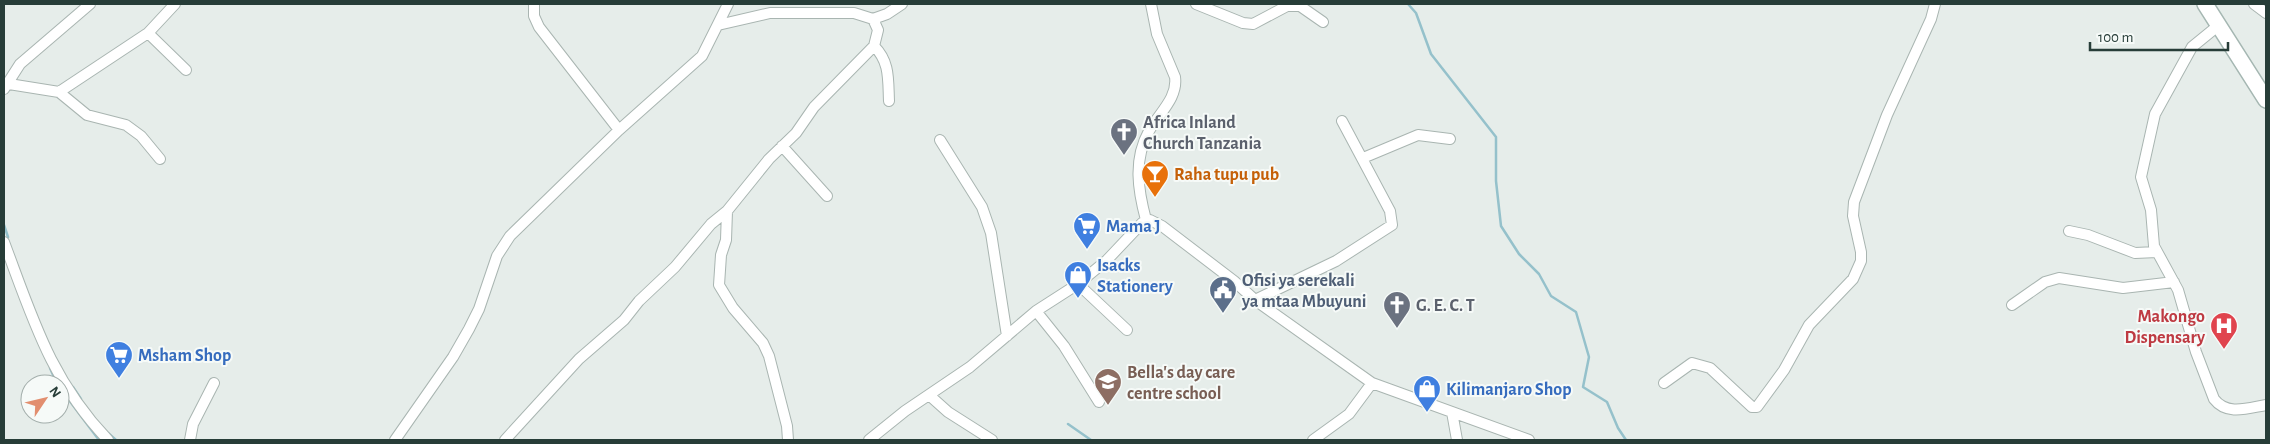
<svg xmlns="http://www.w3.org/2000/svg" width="2270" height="444" viewBox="0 0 2270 444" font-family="'Alegreya Sans',sans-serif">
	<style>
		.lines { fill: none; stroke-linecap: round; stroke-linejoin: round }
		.stream { stroke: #95c1cb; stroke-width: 2.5 }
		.street-casing { stroke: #a9b5b1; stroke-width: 12 }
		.secondary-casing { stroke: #a5b7b2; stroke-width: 18 }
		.street { stroke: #fff; stroke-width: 10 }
		.secondary { stroke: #fff; stroke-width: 15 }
		.labels { text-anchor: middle; stroke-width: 4; stroke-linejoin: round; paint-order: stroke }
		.worship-label { font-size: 18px; font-weight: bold; fill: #5b616d; stroke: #f6faf8; text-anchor: start }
		.food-label { font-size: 18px; font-weight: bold; fill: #c56008; stroke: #f6faf8; text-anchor: start }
		.shop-label { font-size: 18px; font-weight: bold; fill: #366cbe; stroke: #f6faf8; text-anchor: start }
		.service-label { font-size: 18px; font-weight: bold; fill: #4e5e75; stroke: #f6faf8; text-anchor: start }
		.health-label { font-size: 18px; font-weight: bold; fill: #be3a42; stroke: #f6faf8; text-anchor: end }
		.education-label { font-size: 18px; font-weight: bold; fill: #785e54; stroke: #f6faf8; text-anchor: start }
	</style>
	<rect width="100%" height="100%" fill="#e6edea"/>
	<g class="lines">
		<path class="stream" d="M1408,4L1416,13L1431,54L1496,137V181L1501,226L1519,254L1539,274L1551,296L1576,312L1589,357L1583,387L1607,402L1618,428L1626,440
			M4,225L8,237
			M50,368L57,384
			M73,387L81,399
			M60,388L99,440
			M1068,424L1091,440
			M108,433L116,440"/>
		<defs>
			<path id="street" d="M534,4V16L539,27L619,130
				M1196,4L1243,23L1253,24L1287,6H1300L1323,22
				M2254,4L2266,13
				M873,19L887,14L902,4
				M2219,25L2192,47L2155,114L2141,177L2151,210L2154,246L2178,290L2196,352L2214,399C2227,416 2248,408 2266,405
				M148,33L186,70
				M874,46C890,62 888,79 889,101
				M9,84L59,92L87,115L126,125L141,136L160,159
				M4,89L20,64L90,4
				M59,92L148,33L175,4
				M940,140L982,207L991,233L1007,336
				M782,146L827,196
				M1363,158L1418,135L1450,139
				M727,211L726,240L721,255L719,285L733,308L763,343L769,356L787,426L788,440
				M1146,220C1138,190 1133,160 1149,131C1159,113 1178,98 1175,77L1157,34L1151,4
				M2069,231L2088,235L2135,253L2157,252
				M4,242C33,319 50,379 108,440
				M1078,284L1127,330
				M1255,300L1336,261L1392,225L1390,211L1342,121
				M2012,305L2045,282L2059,278L2123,288L2174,282
				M1036,311L1064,346L1099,402
				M1664,383L1692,363L1710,368L1752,407H1757L1784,370L1809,325L1853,279L1861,261V252L1853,216L1854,202L1887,115L1931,19L1935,4
				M929,395L948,412L992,440
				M1452,412L1457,440
				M190,440L193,424L214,383
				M395,440L453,357L469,329L479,309L497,256L510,236L619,130L702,56L728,4
				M505,440L579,359L624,320L639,301L675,267L711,224L727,211L769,159L796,133L814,107L874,46L878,30L873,19L854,13H770L718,25
				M869,440L905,411L970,367L1036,311L1078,284L1107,260L1142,223L1150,220L1162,226L1234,281L1255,300L1372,383L1529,440
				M1313,440L1349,414L1372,383"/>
			<path id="secondary" d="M2205,4L2266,100"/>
		</defs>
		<use href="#street" class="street-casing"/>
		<use href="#secondary" class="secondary-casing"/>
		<use href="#street" class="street"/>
		<use href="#secondary" class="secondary"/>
	</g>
	<defs>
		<symbol id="church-pin" viewBox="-11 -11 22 30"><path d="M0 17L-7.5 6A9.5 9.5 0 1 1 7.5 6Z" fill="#6b7280" stroke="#f6faf8"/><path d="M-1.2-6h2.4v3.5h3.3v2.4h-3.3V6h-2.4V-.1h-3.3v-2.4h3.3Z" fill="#fff"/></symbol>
		<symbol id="bar-pin" viewBox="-11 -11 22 30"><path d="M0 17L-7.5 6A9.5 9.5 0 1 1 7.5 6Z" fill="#e8710a" stroke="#f6faf8"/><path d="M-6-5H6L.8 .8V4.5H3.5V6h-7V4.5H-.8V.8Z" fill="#fff"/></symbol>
		<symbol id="supermarket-pin" viewBox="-11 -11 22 30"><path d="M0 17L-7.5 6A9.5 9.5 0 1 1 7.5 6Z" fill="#3f7fe0" stroke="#f6faf8"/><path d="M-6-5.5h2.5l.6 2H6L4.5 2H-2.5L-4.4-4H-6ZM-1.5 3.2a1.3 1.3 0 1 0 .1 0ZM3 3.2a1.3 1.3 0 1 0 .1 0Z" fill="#fff"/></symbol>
		<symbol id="shop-pin" viewBox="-11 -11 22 30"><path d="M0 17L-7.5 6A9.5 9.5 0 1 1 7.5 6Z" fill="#3f7fe0" stroke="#f6faf8"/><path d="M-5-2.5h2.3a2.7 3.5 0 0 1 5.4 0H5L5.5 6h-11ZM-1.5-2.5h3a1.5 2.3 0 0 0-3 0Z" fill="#fff"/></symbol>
		<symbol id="civic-pin" viewBox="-11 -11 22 30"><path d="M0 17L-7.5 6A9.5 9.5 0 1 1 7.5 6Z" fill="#5c6f8a" stroke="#f6faf8"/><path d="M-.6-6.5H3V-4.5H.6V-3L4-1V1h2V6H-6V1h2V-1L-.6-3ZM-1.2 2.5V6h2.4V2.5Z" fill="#fff"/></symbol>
		<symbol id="hospital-pin" viewBox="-11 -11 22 30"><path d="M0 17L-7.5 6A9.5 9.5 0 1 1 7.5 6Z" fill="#e0444e" stroke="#f6faf8"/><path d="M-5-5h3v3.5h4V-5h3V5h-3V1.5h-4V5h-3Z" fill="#fff"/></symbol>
		<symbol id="school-pin" viewBox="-11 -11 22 30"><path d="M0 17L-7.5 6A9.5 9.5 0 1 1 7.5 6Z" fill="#8d6e63" stroke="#f6faf8"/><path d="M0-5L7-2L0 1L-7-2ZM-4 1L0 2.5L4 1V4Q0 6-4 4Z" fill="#fff"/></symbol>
	</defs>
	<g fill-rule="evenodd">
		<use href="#church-pin" x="1108" y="116" width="32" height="43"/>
		<use href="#bar-pin" x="1139" y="158" width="32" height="43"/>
		<use href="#supermarket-pin" x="1071" y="210" width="32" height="43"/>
		<use href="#shop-pin" x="1062" y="259" width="32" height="43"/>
		<use href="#civic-pin" x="1207" y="274" width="32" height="43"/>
		<use href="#church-pin" x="1381" y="289" width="32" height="43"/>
		<use href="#hospital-pin" x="2208" y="310" width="32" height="43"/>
		<use href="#supermarket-pin" x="103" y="339" width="32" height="43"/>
		<use href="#school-pin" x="1092" y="366" width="32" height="43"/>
		<use href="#shop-pin" x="1411" y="373" width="32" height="43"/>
	</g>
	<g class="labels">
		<g class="worship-label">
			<text x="1143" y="128">Africa Inland<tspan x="1143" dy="21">Church Tanzania</tspan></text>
			<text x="1416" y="311">G. E. C. T</text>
		</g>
		<g class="food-label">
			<text x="1174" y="180">Raha tupu pub</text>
		</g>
		<g class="shop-label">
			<text x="1106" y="232">Mama J</text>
			<text x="1097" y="271">Isacks<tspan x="1097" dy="21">Stationery</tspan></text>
			<text x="138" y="361">Msham Shop</text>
			<text x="1446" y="395">Kilimanjaro Shop</text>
		</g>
		<g class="service-label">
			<text x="1242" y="286">Ofisi ya serekali<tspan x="1242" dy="21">ya mtaa Mbuyuni</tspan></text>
		</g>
		<g class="health-label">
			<text x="2205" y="322">Makongo<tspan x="2205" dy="21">Dispensary</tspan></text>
		</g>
		<g class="education-label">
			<text x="1127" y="378">Bella's day care<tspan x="1127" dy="21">centre school</tspan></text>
		</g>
	</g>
	<rect width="2270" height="444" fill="none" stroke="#273d38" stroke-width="10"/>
	<g transform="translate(45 399) rotate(55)"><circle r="24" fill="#f6faf8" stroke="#a3aeab"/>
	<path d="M0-4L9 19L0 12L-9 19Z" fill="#e28e6f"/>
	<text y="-8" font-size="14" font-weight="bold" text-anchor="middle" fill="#273d38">N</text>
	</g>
	<path d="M2090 42v8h138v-8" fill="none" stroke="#273d38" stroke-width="2.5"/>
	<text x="2098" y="42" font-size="15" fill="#273d38" stroke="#f6faf8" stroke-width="4" paint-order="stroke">100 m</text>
</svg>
